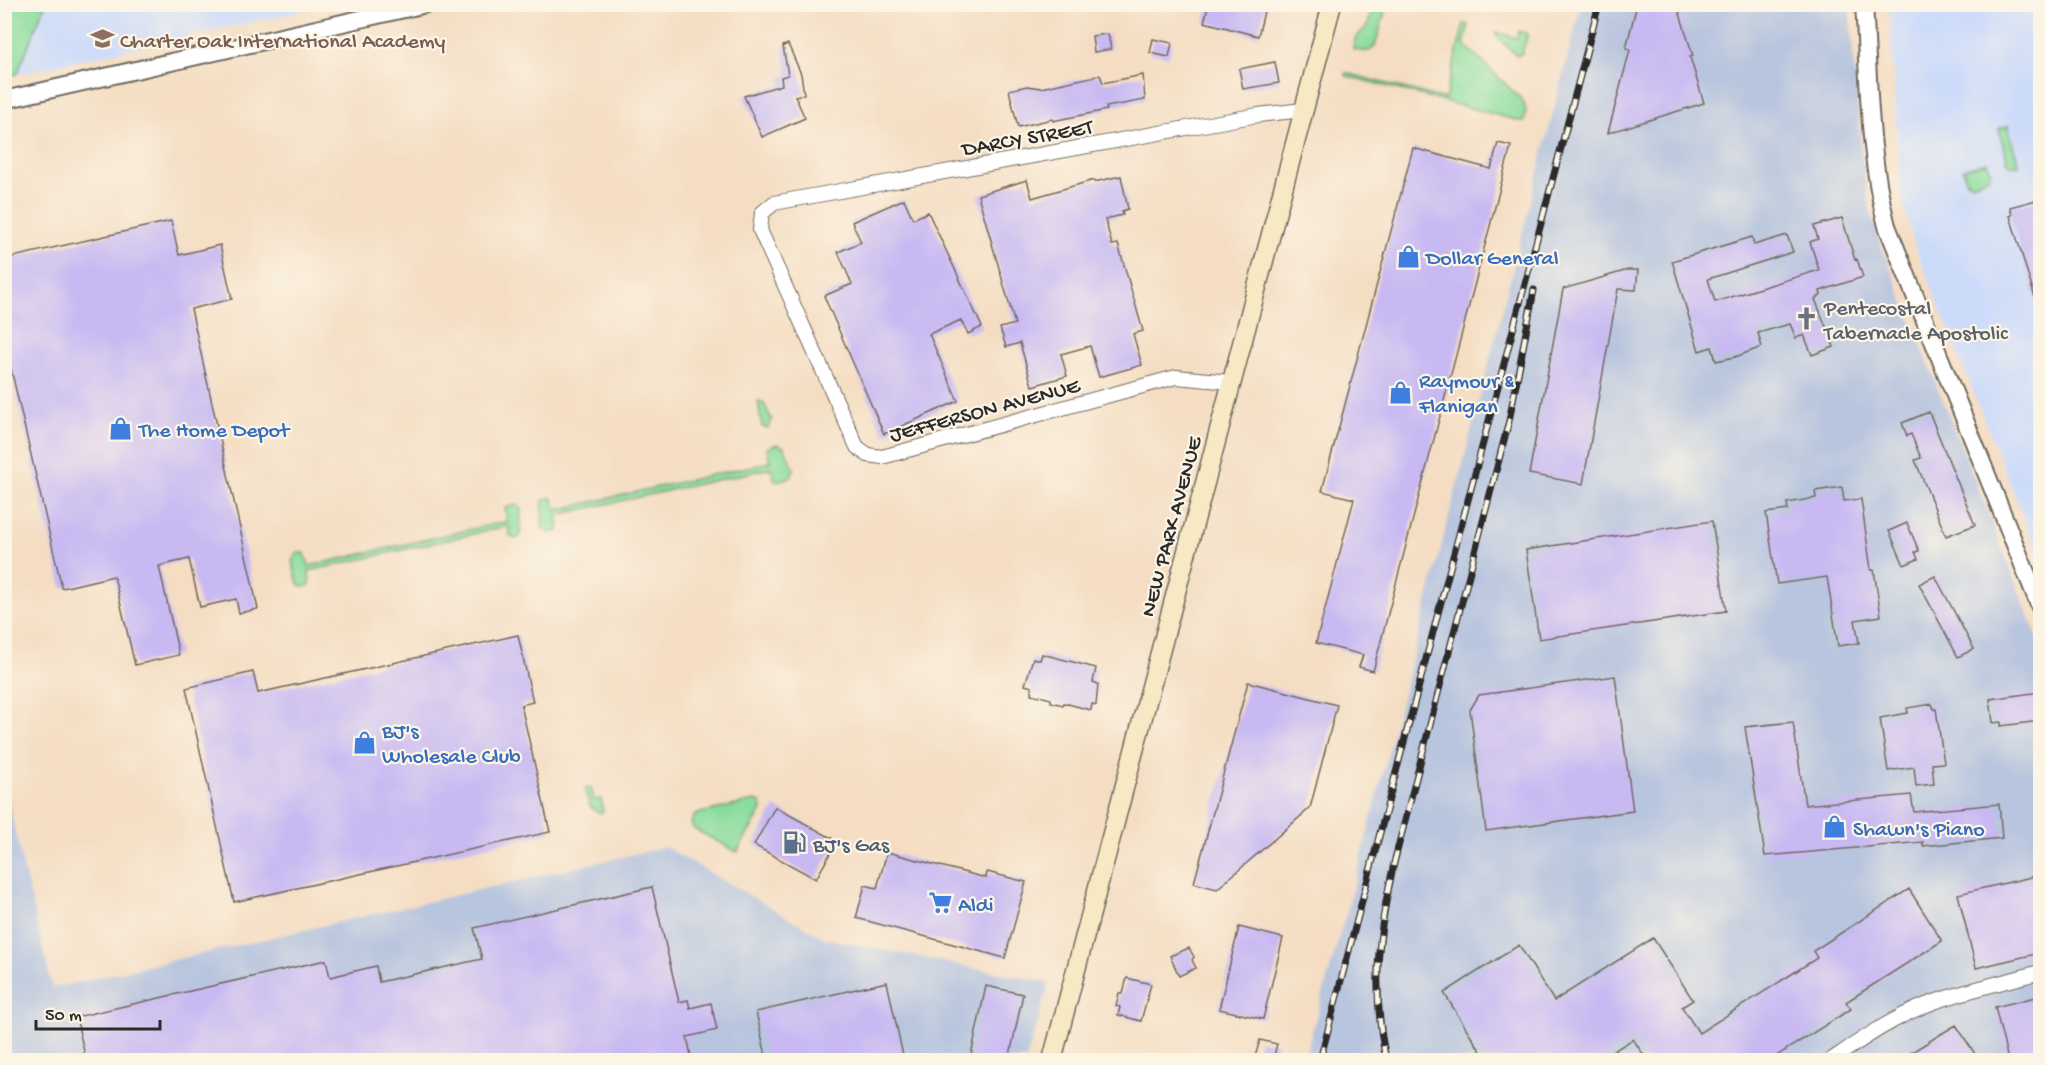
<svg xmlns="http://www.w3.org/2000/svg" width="2045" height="1065" viewBox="0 0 2045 1065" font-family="'Gochi Hand',sans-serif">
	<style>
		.built { fill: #ccdbfa }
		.industrial { fill: #b8c5de }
		.green { fill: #88dc9d; stroke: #5a8464; stroke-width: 1.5 }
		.building { fill: #c8b9f2 }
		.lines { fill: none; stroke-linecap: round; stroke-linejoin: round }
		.minor-casing { stroke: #716960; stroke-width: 16 }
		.tertiary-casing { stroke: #716960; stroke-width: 20 }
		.secondary-casing { stroke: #716960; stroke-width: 21 }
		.minor { stroke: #fff; stroke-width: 14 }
		.tertiary { stroke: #fff; stroke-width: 16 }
		.secondary { stroke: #f6e9c3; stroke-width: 18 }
		.rail-casing { stroke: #2b2b2b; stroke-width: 7 }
		.rail { stroke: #fcf5e5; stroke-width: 4.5; stroke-dasharray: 14; stroke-linecap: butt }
		.labels { text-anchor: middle; stroke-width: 4.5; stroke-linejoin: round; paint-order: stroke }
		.education-label { font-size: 22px; fill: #785e54; stroke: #fcf5e5; text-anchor: start }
		.street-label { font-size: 22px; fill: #2b2b2b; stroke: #fcf5e5 }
		.shop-label { font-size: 22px; fill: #366cbe; stroke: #fcf5e5; text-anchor: start }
		.worship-label { font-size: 22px; fill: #5b616d; stroke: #fcf5e5; text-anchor: start }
		.service-label { font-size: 22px; fill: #4e5e75; stroke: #fcf5e5; text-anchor: start }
	</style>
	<rect width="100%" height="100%" fill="#fcf5e5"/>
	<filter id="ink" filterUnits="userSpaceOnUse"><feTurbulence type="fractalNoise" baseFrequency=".0167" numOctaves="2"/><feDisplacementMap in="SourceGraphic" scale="12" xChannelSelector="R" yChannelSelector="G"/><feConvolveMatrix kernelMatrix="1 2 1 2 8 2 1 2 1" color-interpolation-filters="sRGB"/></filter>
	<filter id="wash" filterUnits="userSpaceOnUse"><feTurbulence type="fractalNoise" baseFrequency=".008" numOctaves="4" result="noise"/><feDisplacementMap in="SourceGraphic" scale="24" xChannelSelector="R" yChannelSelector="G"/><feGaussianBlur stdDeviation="1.35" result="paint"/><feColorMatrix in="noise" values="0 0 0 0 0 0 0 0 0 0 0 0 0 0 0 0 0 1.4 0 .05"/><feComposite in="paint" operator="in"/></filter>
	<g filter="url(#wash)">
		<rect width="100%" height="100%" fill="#f4ddc2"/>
		<path class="built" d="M45,4H328V5L17,74Z
			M1889,5H2040V558L1916,249L1901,197Z"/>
		<path class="industrial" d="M1581,5H1849L1862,159L1867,195L1873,220L1882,247L2040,644V1060H1304L1354,885Z
			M4,784L52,988L665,847L824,938L1049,983L1026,1060H5Z"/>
		<path class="green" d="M4,5H45L17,74L5,77Z
			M1373,5H1387L1375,46C1369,54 1361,51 1353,49L1355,39L1368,25Z
			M1464,24L1469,25L1464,44L1466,49H1469L1523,101L1526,112L1524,122L1346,76V73L1445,99Z
			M1519,31L1528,34L1522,53L1517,56L1498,38L1495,32L1517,38Z
			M2008,126L2019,165H2011L2008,163L1999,130L2000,128Z
			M1987,162L1991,172L1987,178L1973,184L1966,181L1963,169Z
			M758,401L764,404L772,420L768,428L762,427Z
			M777,444L784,447L794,469L791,477L775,481L771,468L557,515L559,529L558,531L549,533L542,527L543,500L552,497L556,510L770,462L767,448Z
			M516,505L521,509L520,536L517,539L511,537L508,526L309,571L310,585L304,587L298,584L292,561L297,554L302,552L305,554L309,566L507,521L505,508Z
			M587,787H591L594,800L601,799L603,812L598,813L590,806L585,791Z
			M754,801L761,803L762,810L737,852L694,829L691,824L694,816L701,813Z"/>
		<g id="blocks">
			<path class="building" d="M1209,4H1266L1258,36L1204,22Z
				M1637,4H1677L1693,56L1690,57L1704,103L1608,133L1630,50L1626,48Z
				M1108,34L1111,49L1094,52L1092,36Z
				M1153,39L1172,43L1169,57L1150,53Z
				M788,44L801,74L804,94L795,96L805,118L762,137L744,96L782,85L781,77L788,75L783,46Z
				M1275,62L1279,83L1243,89L1239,69Z
				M1100,75L1103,83L1143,75L1145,100L1106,107L1107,110L1092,113L1053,121L1052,119L1018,127L1009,90L1027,86L1041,88Z
				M1498,143L1511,146L1373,671L1359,667L1363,655L1316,643L1354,499L1322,491L1413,148L1491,169Z
				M1121,176L1128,209L1122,211L1123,215L1105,219L1112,245L1118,244L1143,331L1133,334L1142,365L1099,377L1090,346L1061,354L1067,376L1032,386L1020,343L1006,347L1000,328L1015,324L978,195L1027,180L1032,198L1094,180V182Z
				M904,199L913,219L928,212L982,327L968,334L961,320L929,334L958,401L884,434L824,296L852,284L838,252L861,242L852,222Z
				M2040,199V303L2037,304L2010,216L2012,215L2010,207Z
				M1842,218L1855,260L1857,259L1863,277L1820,291L1821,295L1815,299L1834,347L1812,355L1804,335L1796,338L1790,324L1758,333L1762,347L1735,357L1716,361L1712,347L1699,351L1672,261L1752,237L1754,245L1787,235L1793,252L1708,279L1715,302L1819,270L1810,242L1818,239L1814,226Z
				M171,221L179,255L220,245L232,299L191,309L258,609L239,613L236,599L200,607L189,559L159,566L179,655L135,665L114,576L62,588L4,339V259Z
				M1628,270H1638L1636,290L1618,289L1583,484L1529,474L1563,289Z
				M1929,412L1975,525L1946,536L1915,460L1921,458L1911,434L1907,436L1902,423Z
				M1842,487L1844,501L1861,499L1871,570H1874L1881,616L1855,620L1859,643L1838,646L1827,577L1777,584L1766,513L1788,510L1787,503L1816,498L1815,491Z
				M1712,521L1726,611L1539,639L1526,550Z
				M1907,523L1919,551L1915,552L1918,559L1904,565L1889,531Z
				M1935,576L1974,649L1958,657L1919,584Z
				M518,635L533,702L521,705L550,832L234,902L186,688L253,672L258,693Z
				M1042,654L1096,668L1093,682L1098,684L1096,705L1092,704L1091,710L1064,703L1063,705L1051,702V699L1031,694L1032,687L1025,685L1033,658L1040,660Z
				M1615,676L1633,811L1486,831L1470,710L1479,695Z
				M1248,682L1337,705L1310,808L1217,889L1194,883Z
				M2040,692V721L2001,726V722L1993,723L1990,699Z
				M1932,704L1934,709H1936L1944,763L1932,764L1934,784L1916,786L1914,767L1888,771L1880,718L1908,713L1907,708Z
				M1793,722L1805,805L1911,795L1914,812L1999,804L2002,838L1923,846V842L1765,856L1745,727Z
				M775,807L837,841L816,879L754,845Z
				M887,852L986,878L987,872L1026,882L1005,958L856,918L865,885L877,888Z
				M2040,875V953L1976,968L1958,894Z
				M652,887L679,1002L688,1000L690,1008L711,1003L717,1030L687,1037L692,1060H86L76,1017L326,960L330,977L376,966L379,982L482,959L474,928Z
				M1909,889L1942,941L1846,1002L1851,1009L1770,1060H1647L1633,1039L1599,1060H1486L1444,993L1519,945L1554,1001L1653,938L1693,1000L1682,1007L1699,1033L1817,958L1813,951Z
				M1239,927L1283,938L1263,1019L1219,1009Z
				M1189,948L1194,957L1192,960L1196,968L1179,976L1170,956Z
				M1127,978L1151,984L1141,1021L1118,1015L1120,1007L1116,1006L1119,993H1123Z
				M887,982L904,1060H767L756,1012Z
				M986,986L1023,994L1009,1060H970Z
				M2040,996V1060H2008L1995,1007Z
				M1956,1025L1979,1060H1899L1941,1034Z
				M1260,1040L1277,1044L1273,1060H1254Z"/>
		</g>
	</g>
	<g filter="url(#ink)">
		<use href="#blocks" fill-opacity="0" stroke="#716960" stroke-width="1.5"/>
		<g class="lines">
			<defs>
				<path id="minor" d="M1231,382L1176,377L882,457L868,455L857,447L760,230L762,213L774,203L1258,115L1303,110
					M1831,1060C1861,1040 1891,1019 1926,1005C1963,991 2002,983 2040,972"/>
				<path id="tertiary" d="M1864,4C1869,78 1868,154 1887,226L2040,607
					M4,100L426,4"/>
				<path id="secondary" d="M1052,1060L1332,4"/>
			</defs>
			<use href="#minor" class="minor-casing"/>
			<use href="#tertiary" class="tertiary-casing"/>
			<use href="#secondary" class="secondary-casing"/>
			<use href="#minor" class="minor"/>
			<use href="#tertiary" class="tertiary"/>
			<use href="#secondary" class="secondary"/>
			<defs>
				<path id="rail" d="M1320,1060L1599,4
					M1386,1060C1371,986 1378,932 1395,859L1509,421L1534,290"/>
			</defs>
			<use href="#rail" class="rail-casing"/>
			<use href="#rail" class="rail"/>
		</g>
	</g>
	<defs>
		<symbol id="school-bare" viewBox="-9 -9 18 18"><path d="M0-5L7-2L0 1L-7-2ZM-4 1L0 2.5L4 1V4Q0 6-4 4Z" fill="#8d6e63" stroke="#fcf5e5" stroke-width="2.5" paint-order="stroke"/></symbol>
		<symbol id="shop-bare" viewBox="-9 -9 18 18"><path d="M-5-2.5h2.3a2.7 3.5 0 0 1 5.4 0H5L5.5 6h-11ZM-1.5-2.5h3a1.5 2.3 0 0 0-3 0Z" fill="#3f7fe0" stroke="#fcf5e5" stroke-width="2.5" paint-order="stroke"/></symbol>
		<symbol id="church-bare" viewBox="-9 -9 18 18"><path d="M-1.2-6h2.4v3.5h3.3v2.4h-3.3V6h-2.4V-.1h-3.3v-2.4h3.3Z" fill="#6b7280" stroke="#fcf5e5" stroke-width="2.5" paint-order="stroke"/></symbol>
		<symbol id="fuel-bare" viewBox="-9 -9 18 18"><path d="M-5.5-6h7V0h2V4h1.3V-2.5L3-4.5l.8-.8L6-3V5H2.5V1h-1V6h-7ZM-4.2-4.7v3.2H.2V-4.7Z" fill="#5c6f8a" stroke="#fcf5e5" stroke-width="2.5" paint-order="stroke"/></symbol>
		<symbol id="supermarket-bare" viewBox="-9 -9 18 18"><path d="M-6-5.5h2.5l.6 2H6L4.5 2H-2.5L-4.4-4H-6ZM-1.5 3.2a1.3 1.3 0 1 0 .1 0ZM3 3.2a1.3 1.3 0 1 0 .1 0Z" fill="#3f7fe0" stroke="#fcf5e5" stroke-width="2.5" paint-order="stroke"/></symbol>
	</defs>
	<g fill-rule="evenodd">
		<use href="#school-bare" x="86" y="22" width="33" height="33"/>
		<use href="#shop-bare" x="1392" y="240" width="33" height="33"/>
		<use href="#church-bare" x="1790" y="302" width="33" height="33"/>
		<use href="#shop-bare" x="1384" y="376" width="33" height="33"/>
		<use href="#shop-bare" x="104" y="412" width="33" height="33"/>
		<use href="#shop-bare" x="348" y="726" width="33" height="33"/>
		<use href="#shop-bare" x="1818" y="810" width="33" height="33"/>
		<use href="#fuel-bare" x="778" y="826" width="33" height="33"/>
		<use href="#supermarket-bare" x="924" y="886" width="33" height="33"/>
	</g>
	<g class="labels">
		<g class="education-label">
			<text x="120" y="47">Charter Oak International Academy</text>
		</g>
		<g class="street-label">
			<text transform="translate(1027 136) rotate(-10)" y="8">DARCY STREET</text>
			<text transform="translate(984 408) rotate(-15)" y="8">JEFFERSON AVENUE</text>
			<text transform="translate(1169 526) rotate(-75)" y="8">NEW PARK AVENUE</text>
		</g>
		<g class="shop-label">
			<text x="1426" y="264">Dollar General</text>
			<text x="1419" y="387">Raymour &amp;<tspan x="1419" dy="25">Flanigan</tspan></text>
			<text x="139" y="436">The Home Depot</text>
			<text x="382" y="737">BJ's<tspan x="382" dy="25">Wholesale Club</tspan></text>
			<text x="1853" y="835">Shawn's Piano</text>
			<text x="958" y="911">Aldi</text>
		</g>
		<g class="worship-label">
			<text x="1824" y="314">Pentecostal<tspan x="1824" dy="25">Tabernacle Apostolic</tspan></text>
		</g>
		<g class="service-label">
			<text x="813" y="851">BJ's Gas</text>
		</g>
	</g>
	<rect width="2045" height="1065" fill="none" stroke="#fcf5e5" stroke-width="24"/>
	<path d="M36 1020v9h124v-9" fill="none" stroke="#2b2b2b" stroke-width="3"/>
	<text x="45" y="1020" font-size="18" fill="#2b2b2b" stroke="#fcf5e5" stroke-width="4.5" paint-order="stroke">50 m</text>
</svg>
